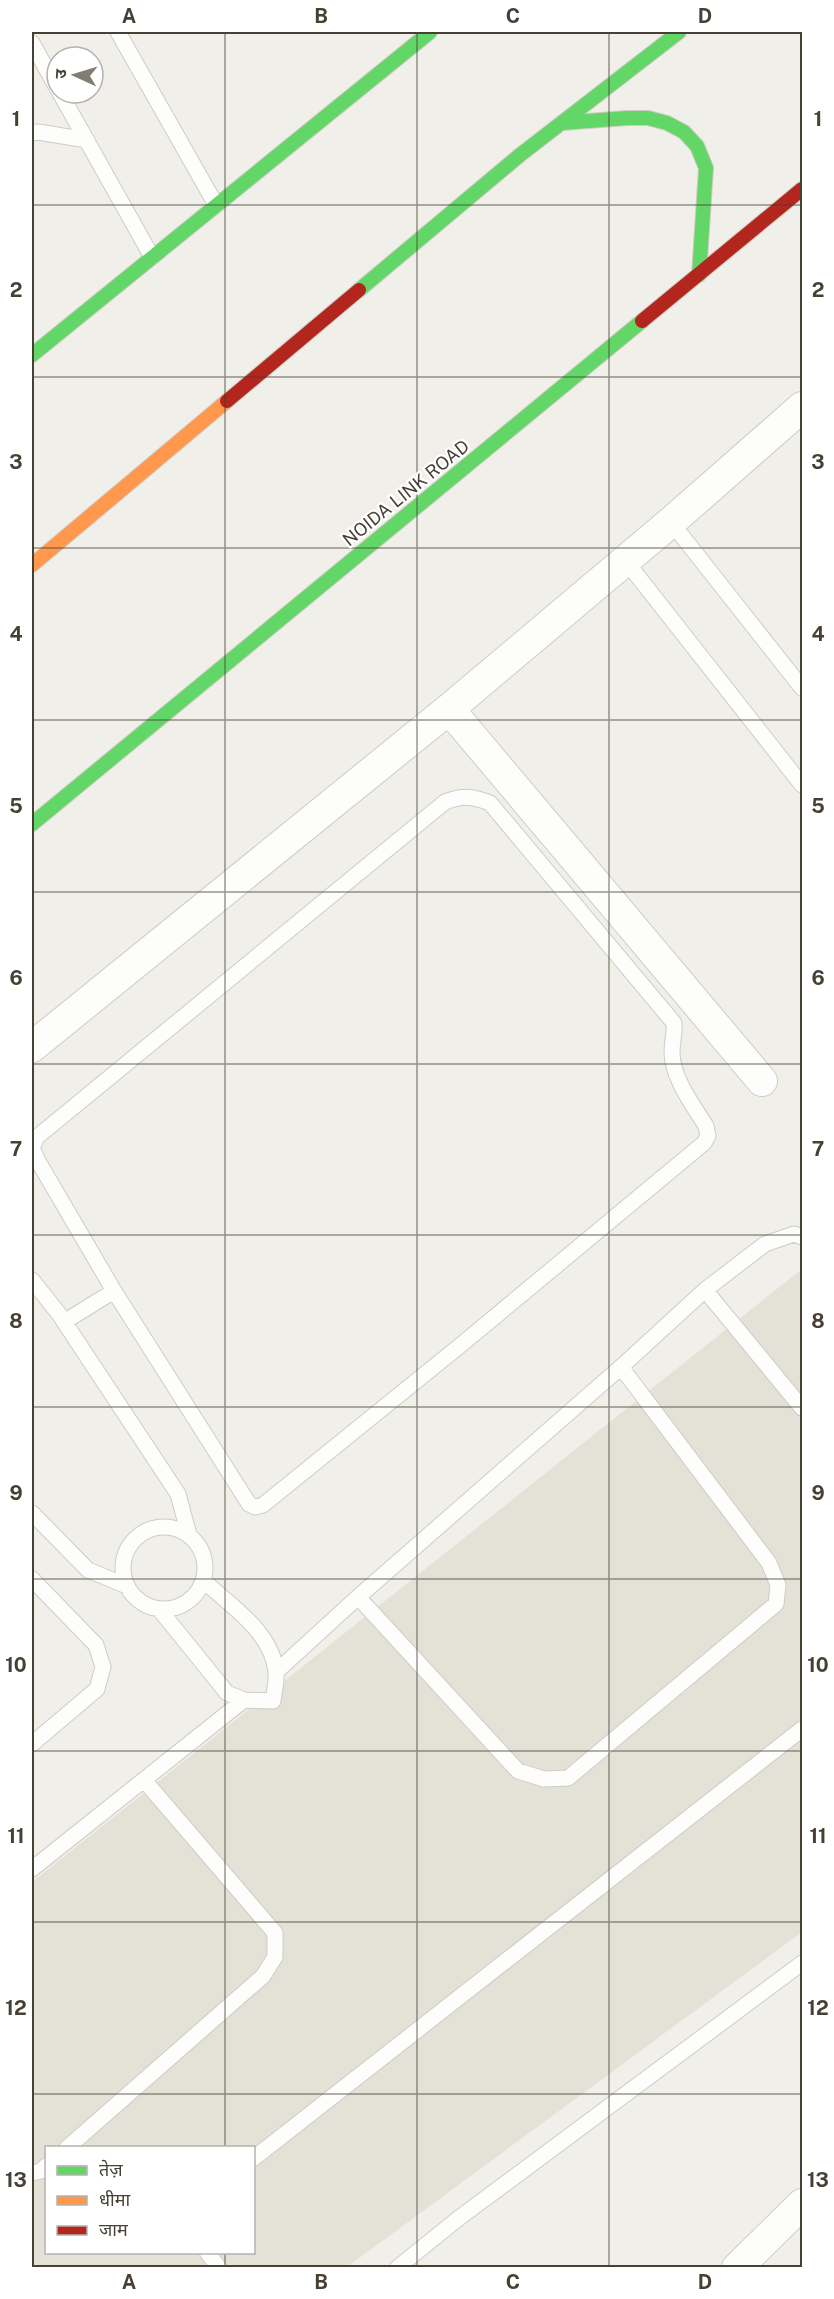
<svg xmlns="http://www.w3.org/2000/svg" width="834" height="2299" viewBox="0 0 834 2299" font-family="'Public Sans','Noto Sans Devanagari',sans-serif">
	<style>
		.residential { fill: #e4e1d6; fill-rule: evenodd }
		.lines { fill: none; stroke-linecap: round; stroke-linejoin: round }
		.lane-casing { stroke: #ceccc7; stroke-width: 17 }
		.street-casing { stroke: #ceccc7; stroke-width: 32 }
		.fast-casing { stroke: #cfccc0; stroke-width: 16 }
		.slow-casing { stroke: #cfccc0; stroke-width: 16 }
		.jam-casing { stroke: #cfccc0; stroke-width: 16 }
		.lane { stroke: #fdfdfc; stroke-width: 15 }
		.street { stroke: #fdfdfc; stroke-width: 30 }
		.fast { stroke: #63d668; stroke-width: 14 }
		.slow { stroke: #ff974d; stroke-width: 14 }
		.jam { stroke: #b3261e; stroke-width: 14 }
		.grid { fill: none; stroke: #464035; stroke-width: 1.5; stroke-opacity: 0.55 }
		.labels { text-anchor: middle; stroke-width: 4.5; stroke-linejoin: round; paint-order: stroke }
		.street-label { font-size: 18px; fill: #464035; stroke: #fff }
		.neatline { fill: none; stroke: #464035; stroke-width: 2 }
		.grid-label { font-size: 20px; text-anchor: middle; font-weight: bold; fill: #464035 }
	</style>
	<rect width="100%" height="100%" fill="#f0efe9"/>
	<path class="residential" d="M802,1269V1932L347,2267L32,2268V1882ZM46,2148H254V2252H46Z"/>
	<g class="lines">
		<defs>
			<path id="lane" d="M118,32L216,205
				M32,43L57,88
				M60,93L152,257
				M32,133L38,132L87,140
				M671,522L802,688
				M625,560L802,785
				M32,1280L59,1314L178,1494L189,1535
				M705,1290L802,1408
				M64,1322L114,1291L249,1504L255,1507L263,1505L462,1344L704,1143L708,1136L706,1126C693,1105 672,1078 672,1052C672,1042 675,1033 674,1023L490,803C472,796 463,795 445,802L37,1137L32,1148L38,1161L114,1291
				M32,1513L88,1570L127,1586
				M123 1568a41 41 0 1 1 82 0a41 41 0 1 1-82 0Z
				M32,1579L96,1645L103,1667L97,1689L32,1744
				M358,1597L518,1771L544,1779L568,1778L776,1604L778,1585L769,1563L621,1367
				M159,1609L227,1693L244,1700L273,1701C274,1692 277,1681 276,1672C272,1632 232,1607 205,1582
				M276,1672L358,1597L621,1367L705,1290L765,1244L794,1234L802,1237
				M32,1869L244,1700
				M67,2148L263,1976L275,1957V1933L144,1780
				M254,2158L802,1729
				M32,2173L41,2171L46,2166
				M207,2252L219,2268
				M397,2268L459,2218L802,1963"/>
			<path id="street" d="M449,709L762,1081
				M32,1047L449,709L671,522L802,407
				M737,2268L802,2204"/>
			<path id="fast" d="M562,123L627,118H648L667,123L684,132L697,146L706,168L699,275
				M359,290L520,155L679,32
				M32,355L430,32
				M32,824L642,321"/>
			<path id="slow" d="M32,565L227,401"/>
			<path id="jam" d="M642,321L802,189
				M227,401L359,290"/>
		</defs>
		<use href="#lane" class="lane-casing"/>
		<use href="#street" class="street-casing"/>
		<use href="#fast" class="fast-casing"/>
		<use href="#slow" class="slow-casing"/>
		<use href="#jam" class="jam-casing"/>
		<use href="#lane" class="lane"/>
		<use href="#street" class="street"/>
		<use href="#fast" class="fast"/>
		<use href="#slow" class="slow"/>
		<use href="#jam" class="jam"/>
	</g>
	<path class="grid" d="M225,32V2148M417,32V2268M609,32V2268M32,205H802M32,377H802M32,548H802M32,720H802M32,892H802M32,1064H802M32,1235H802M32,1407H802M32,1579H802M32,1751H802M32,1922H802M32,2094H802M225,2252V2268"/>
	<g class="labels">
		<g class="street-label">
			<text transform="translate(406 493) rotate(-39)" y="6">NOIDA LINK ROAD</text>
		</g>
	</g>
	<rect width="834" height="2299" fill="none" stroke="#ffffff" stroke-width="66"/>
	<rect x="45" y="2146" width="210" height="108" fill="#ffffff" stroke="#b5b3ae" stroke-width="1.5"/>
	<rect x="57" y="2166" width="30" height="9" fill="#63d668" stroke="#b5b3ae" stroke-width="1.5"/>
	<text x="99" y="2176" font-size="18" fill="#464035">तेज़</text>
	<rect x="57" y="2196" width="30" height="9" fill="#ff974d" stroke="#b5b3ae" stroke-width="1.5"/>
	<text x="99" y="2206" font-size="18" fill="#464035">धीमा</text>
	<rect x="57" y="2226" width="30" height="9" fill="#b3261e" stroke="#b5b3ae" stroke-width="1.5"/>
	<text x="99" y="2236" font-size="18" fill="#464035">जाम</text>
	<g transform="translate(75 75) rotate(274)"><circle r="28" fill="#ffffff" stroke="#b5b3ae" stroke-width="1.5"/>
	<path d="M0-4.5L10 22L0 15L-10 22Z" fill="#827d74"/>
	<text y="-9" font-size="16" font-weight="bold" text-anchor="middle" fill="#464035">उ</text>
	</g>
	<rect x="33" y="33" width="768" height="2233" class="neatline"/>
	<g class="grid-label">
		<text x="129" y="23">A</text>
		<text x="321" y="23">B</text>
		<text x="513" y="23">C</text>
		<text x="705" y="23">D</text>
		<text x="16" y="126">1</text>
		<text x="818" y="126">1</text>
		<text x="16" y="297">2</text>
		<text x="818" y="297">2</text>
		<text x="16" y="469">3</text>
		<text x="818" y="469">3</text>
		<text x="16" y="641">4</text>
		<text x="818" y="641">4</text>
		<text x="16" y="813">5</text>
		<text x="818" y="813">5</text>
		<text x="16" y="985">6</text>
		<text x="818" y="985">6</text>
		<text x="16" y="1156">7</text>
		<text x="818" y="1156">7</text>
		<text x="16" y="1328">8</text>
		<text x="818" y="1328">8</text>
		<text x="16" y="1500">9</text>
		<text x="818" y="1500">9</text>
		<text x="16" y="1672">10</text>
		<text x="818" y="1672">10</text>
		<text x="16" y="1843">11</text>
		<text x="818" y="1843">11</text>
		<text x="16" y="2015">12</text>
		<text x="818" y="2015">12</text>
		<text x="16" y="2187">13</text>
		<text x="818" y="2187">13</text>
		<text x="129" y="2289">A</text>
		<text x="321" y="2289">B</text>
		<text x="513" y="2289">C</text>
		<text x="705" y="2289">D</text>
	</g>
</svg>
